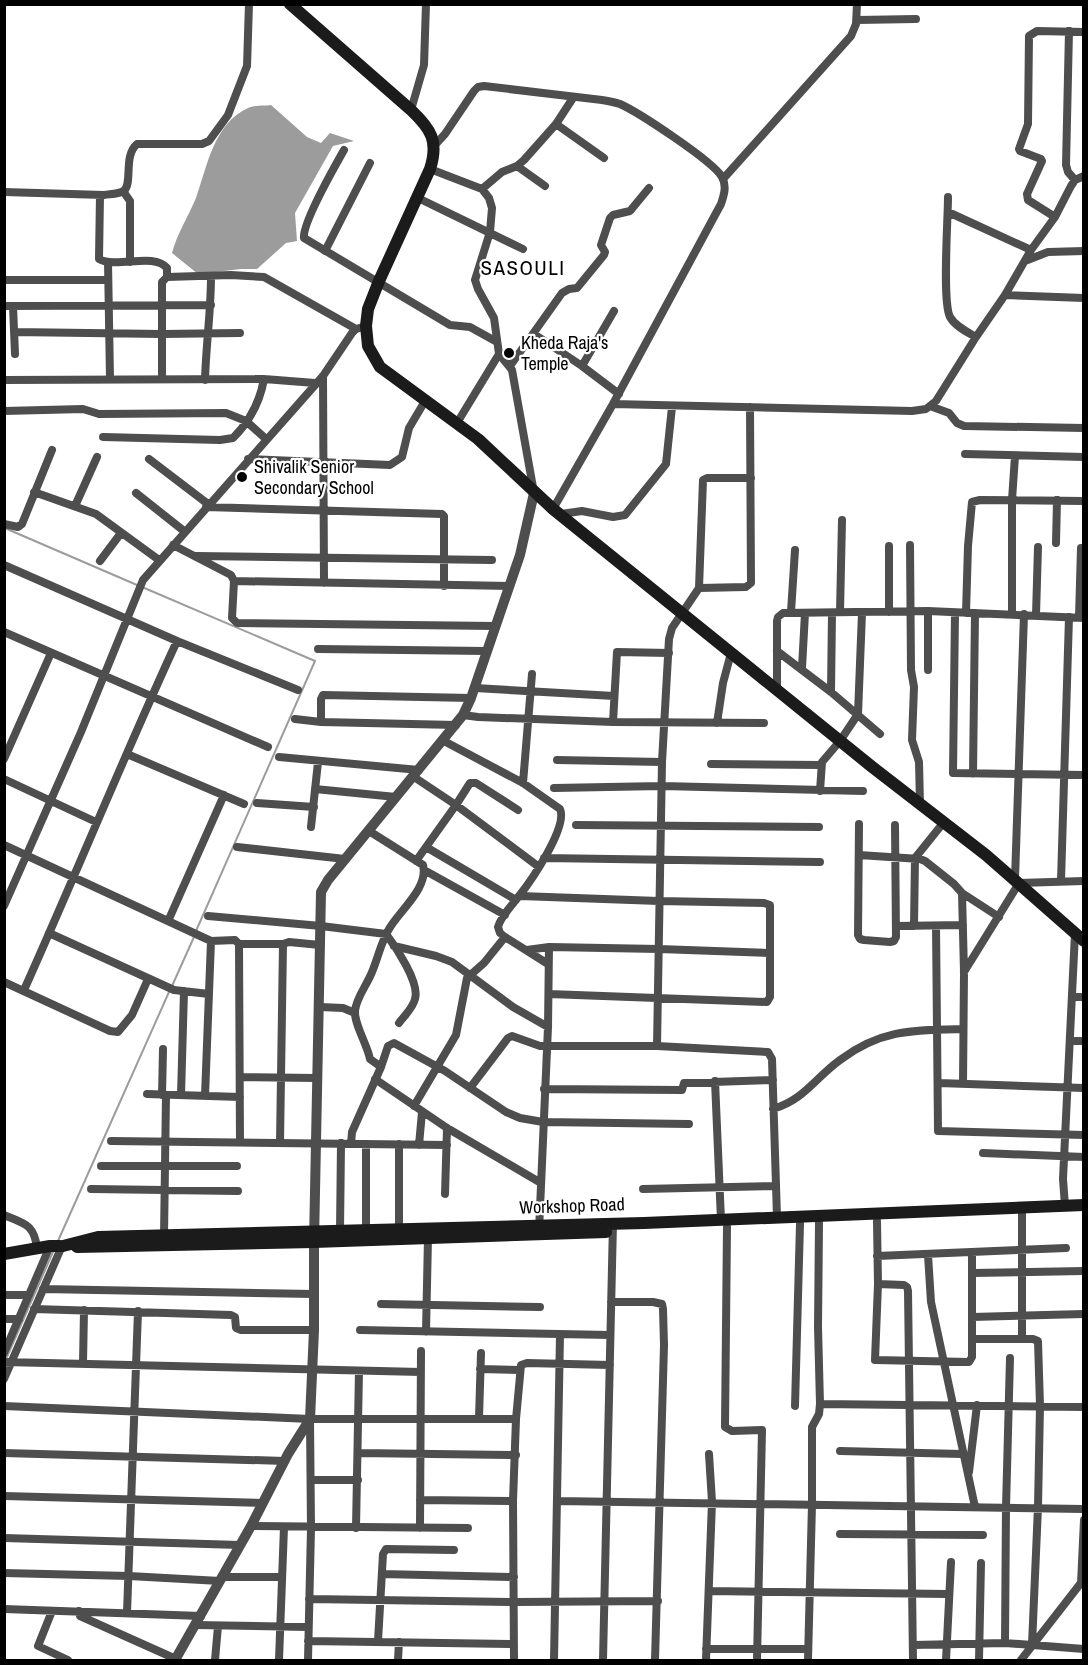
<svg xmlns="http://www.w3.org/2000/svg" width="1088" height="1665" viewBox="0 0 1088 1665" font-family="'Archivo Narrow',sans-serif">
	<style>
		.water { fill: #9c9c9c }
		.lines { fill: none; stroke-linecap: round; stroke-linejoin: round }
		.stream { stroke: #9c9c9c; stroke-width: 2 }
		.minor { stroke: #4e4e4e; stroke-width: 8 }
		.tertiary { stroke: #4e4e4e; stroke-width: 10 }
		.secondary { stroke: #1b1b1b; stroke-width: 12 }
		.poi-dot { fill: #000; stroke: #fff; stroke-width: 2 }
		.labels { text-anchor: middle; stroke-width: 4.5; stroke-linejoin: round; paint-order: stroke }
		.poi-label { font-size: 18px; fill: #000; stroke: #fff; text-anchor: start }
		.street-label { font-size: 18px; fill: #000; stroke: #fff }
		.quarter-label { font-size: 21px; letter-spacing: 1.5px; fill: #000; stroke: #fff }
	</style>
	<rect width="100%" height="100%" fill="#fff"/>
	<path class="water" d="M271,105L307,137L321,143L330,133L354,141L333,146L295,213L297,241L286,243L257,269H241L198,274L172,253C177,234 188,217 196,198C207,167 214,123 248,108C254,105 264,106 271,105Z"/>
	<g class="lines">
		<path class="stream" d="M7,529L137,585
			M142,587L315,661L196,931
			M172,986L194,937
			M58,1241L169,992
			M6,1359L53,1252"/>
		<path class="minor" d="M857,20L916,19
			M1069,31L1066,165L1068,172L1075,180
			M411,110L424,65L426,4
			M556,124L604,158
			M434,146L445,134L474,91L478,87L484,86L602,100C608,101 614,102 620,104C638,112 713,161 722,177C727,186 724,195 721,204L613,404L553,509
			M344,150C335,166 302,223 304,238L450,325L470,327L497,342
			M517,166L545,186
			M430,169L482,189L489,198L492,208L490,232L475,280L478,289L494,318L499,354L512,370L534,493
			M723,179L851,36L856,24L857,4
			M482,189L502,172L517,166L524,160L556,124L573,98
			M123,191L130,201V262
			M4,192L104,195C110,194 119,194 124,191C133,182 123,156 137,144H202L209,141L228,115L247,66L249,4
			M100,195L99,259C117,269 153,252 167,268V277
			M416,197L523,249
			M948,197C948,219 942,302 950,317C955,326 967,332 976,337
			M948,212L1031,250
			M1055,217L1028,200L1027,194L1042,161L1041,159L1020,151L1019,149L1028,124L1029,36L1037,31L1084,32
			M325,251L370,163
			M1025,261L1048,252L1084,251
			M108,262L110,379
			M4,280H108
			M1005,295L1084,298
			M4,306L211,305
			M13,306L15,354
			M14,332L162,334L240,333
			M534,334L582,366L619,394
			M510,366L562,293L569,289L577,288L604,255L605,252L601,245L610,218L613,215L630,211L649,188
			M582,366L614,311
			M323,376L324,583
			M162,379V282L167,277L231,275L264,277L356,329
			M4,380L264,379L315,383
			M205,380C206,345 211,311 211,276
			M613,404L912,411L926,409L936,401L976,337L1005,295L1031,250L1055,217L1071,186L1075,180L1084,176
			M930,406L949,413L957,423L964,426L1084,428
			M4,411L83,409L99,414L226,413L246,421L266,439
			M457,423L499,354
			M103,437L220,440L233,438C249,422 260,402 264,379
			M965,454L1084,457
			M149,459L208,504
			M248,459L390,465L402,457L409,428L425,401
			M34,492L96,514L159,560
			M136,493L184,531
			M75,506L97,457
			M206,507L442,514L444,516V586
			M561,514L582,511L613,517L625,515L666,464L672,407
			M4,524L18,527L22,524L52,450
			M1056,543L1057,500
			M173,545L231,575L234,581L232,618L237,623L496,626
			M910,545L911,670L914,687L912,740L919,762L920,804
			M889,546V612
			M196,556L492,560
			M100,561L121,533
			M4,565L177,641L298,690
			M234,581L510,586
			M699,588L703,480L707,478H751
			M791,612L795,550
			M840,612L842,520
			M955,613L953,773L1084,775
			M966,613L968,546L972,502L980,500L1084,501
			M1012,614V500L1015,456
			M1036,615L1038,547
			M1079,617L1081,548
			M4,632L268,747
			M318,649L487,651
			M777,651L831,692L880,734
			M802,668L805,613
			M928,670V611
			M475,688L614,696
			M777,691V621L778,617L783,613L928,611L1084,618
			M831,692L832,613
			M463,715L478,717L613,722L764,723
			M295,719L321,722L456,725
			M321,722V699L323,695L471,698
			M613,722L617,652L669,653
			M717,723L723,683L731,653
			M442,740L523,783L560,809C568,827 531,881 519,896C512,905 501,916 498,927L500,933L505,937L548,964
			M127,754L244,804
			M279,757L419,770
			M4,759L51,653
			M557,760L662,762
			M711,764L821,765
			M973,774L975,613
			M414,777L456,805L539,867
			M4,779L96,822
			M523,783L532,674
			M554,788L662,786L863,791
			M315,789L396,797
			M820,791L822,762L840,741L858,714L862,613
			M257,803L314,807
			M859,824L858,935L860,939L864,940L890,942L894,941L896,937L895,825
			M576,825L819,827
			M311,827L318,762
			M369,831L423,865C429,888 399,911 389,929C381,942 378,958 372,972C367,985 356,998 355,1011C354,1024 367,1044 370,1059L381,1067
			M4,845L211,941L205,1096
			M237,847L345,859
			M426,847L516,900
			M859,855L920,859L925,861L954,884L962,893L964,972L963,1084
			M544,858L820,862
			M416,861L456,805L470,783H476L518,810
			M424,870L505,915
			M1015,879L1024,614
			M1061,881L1069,617
			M962,893L999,917
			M520,896L659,901L764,903L770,905V997L767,1002L549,994
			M4,906L81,732L143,580L323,376L352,333L356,329L366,326
			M208,916L321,926L386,934C396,947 420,983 415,999C413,1008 404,1016 399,1023
			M169,919L224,795
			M896,926L963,925
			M914,926L915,858L944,822
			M936,926L938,1131L1084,1135
			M49,933L174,990L209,994
			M211,941L235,940L239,944H283
			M239,944L240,1142
			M394,946L436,956L452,962L513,1007L548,1027
			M527,950L549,947L659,949L769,953
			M964,972L1019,883L1084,881
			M4,982L110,1031L118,1032L132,1015L148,979
			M24,990C76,874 124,756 177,641
			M1073,997H1084
			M320,1007L343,1008L355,1013
			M1070,1041H1084
			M657,1046L662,762L669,639L672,628L699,588L746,587L751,583L750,407
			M240,1077L317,1078
			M375,1079L447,1128L541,1183
			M715,1081L721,1220
			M939,1083L1084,1088
			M470,1088L508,1038L512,1036L540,1046H657L768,1052L772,1059L777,1217
			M544,1089L682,1090L684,1083L773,1080
			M147,1094L240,1097
			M162,1095L163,1049
			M181,1095L184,991
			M414,1106L456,1035L467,978L484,963L505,937
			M773,1109C805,1099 814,1079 840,1060C881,1029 914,1030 963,1029
			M111,1141L447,1145
			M280,1143L283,944L289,942L320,945
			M351,1144L352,1132L381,1067L388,1046L394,1043L445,1071L506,1112L520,1118L543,1122L689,1124
			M366,1144V1230
			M419,1145L422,1112
			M983,1153L1084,1157
			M101,1166H237
			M91,1189L238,1191
			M643,1189L775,1186
			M445,1194L447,1128
			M1065,1206L1063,1179L1075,933
			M4,1215C25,1224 34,1224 37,1248
			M877,1221L878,1284L904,1285L907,1287L908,1291L913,1660
			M727,1227L725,1427L732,1431L762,1430L757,1660
			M399,1229V1144
			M340,1231L341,1143
			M539,1231L548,1027L549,947
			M164,1236L166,1095
			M928,1255L931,1302L975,1507
			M877,1256L1066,1248
			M973,1273L1084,1271
			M878,1284L875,1360L969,1362L972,1357V1252
			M43,1289L314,1294
			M4,1295H29
			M611,1302H653L662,1304L663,1309L664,1345L655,1660
			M381,1304L540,1307
			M34,1309L231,1315L235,1317L236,1328L241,1330H314
			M972,1317L1084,1314
			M4,1319H19
			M360,1330L610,1335
			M426,1332L428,1238
			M972,1339H1033L1038,1341L1040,1406L1038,1507L1032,1645
			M1022,1339V1208
			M4,1353L50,1246
			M4,1362L421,1372
			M83,1363L84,1310
			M480,1369L520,1370
			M4,1379L62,1246
			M820,1404L1084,1407
			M4,1406L310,1419H516
			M795,1406L800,1224
			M479,1418L481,1353
			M840,1451L962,1454
			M4,1453L285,1461
			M358,1453L516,1455
			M969,1472L977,1405
			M311,1480H358
			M4,1496L263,1503
			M420,1500L513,1501
			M557,1501L1084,1509
			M251,1526L468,1528
			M356,1528L359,1371
			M420,1528L421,1351
			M840,1534L983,1535
			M4,1538L240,1545
			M4,1573L129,1576L220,1581
			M382,1574L514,1577
			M222,1577H282
			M1081,1584L1084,1520
			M709,1591L948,1594
			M309,1599L515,1602L658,1601
			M4,1609L201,1616
			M52,1611L38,1646L68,1660
			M79,1611L80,1616L176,1659
			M127,1613L138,1311
			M195,1625L308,1627
			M308,1641L514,1644
			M378,1641L383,1554L386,1549L454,1550
			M1005,1643L1006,1507L1010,1358
			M913,1645L1005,1643L1084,1649
			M706,1649H808
			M215,1660L218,1626
			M279,1660L284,1527
			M308,1660L311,1528L310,1419
			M398,1660L399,1642
			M514,1660L513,1501L516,1419L521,1365L527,1363L610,1365
			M554,1660L560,1335
			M603,1660L613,1223
			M706,1660L712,1502L709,1454
			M808,1660L812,1504V1427L819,1414L820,1404L818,1327L819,1223
			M946,1660L951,1562
			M979,1660L981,1563
			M1021,1660L1084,1579"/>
		<path class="tertiary" d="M175,1660L251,1526L288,1454L310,1419L314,1330V1242L321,892L328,880L463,715L471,698L520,555L534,493"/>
		<path class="secondary" d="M290,4L411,110C431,129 439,141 430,169L379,281L368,309L366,326L368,346L380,367L478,439L553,509L871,766L986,855L1084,941
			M63,1246L98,1237L644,1223L1084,1205
			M77,1247L314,1242L606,1232
			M4,1254L50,1246H60"/>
	</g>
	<g class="poi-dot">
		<circle cx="509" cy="353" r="6"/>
		<circle cx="242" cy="477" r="6"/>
	</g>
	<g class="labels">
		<g class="poi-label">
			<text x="521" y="349">Kheda Raja's<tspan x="521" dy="21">Temple</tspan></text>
			<text x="254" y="473">Shivalik Senior<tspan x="254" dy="21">Secondary School</tspan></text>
		</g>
		<g class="street-label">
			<text transform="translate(572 1206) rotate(-2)" y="6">Workshop Road</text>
		</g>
		<g class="quarter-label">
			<text x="523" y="275">SASOULI</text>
		</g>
	</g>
	<rect width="1088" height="1665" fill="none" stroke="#000000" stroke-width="12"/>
</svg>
